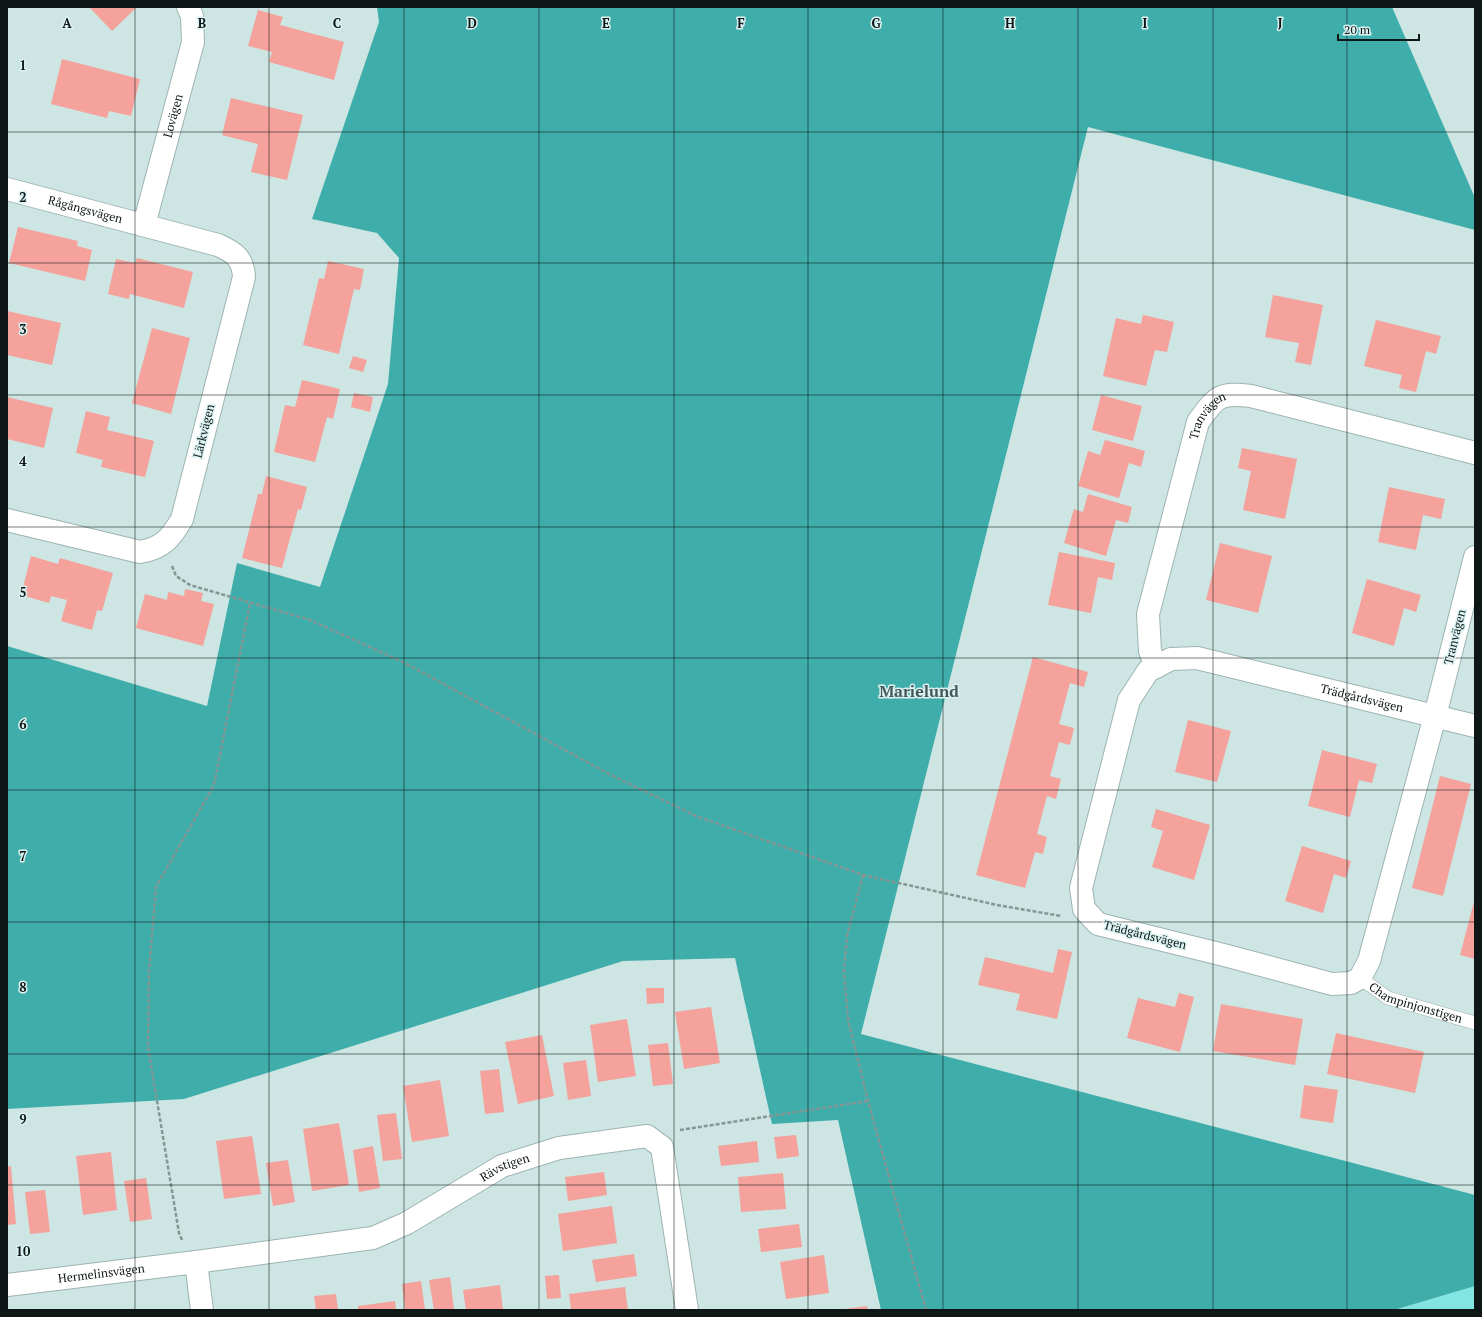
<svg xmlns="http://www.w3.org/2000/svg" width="1482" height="1317" viewBox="0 0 1482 1317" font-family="'PT Serif',serif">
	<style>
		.green { fill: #83e5e1 }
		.forest { fill: #3fadaa }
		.building { fill: #f4a29b }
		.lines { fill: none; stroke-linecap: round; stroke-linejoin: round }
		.service-casing { stroke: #9db4b2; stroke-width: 14 }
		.minor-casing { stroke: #9db4b2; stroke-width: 24 }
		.path { stroke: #859795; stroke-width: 2.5; stroke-dasharray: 4 2; stroke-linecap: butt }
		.service { stroke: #fff; stroke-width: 13 }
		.minor { stroke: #fff; stroke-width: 22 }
		.grid { fill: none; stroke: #0e1616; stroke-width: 1; stroke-opacity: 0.55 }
		.labels { text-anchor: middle; stroke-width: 3; stroke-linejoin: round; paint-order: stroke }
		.street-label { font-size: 12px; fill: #0e1616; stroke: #daf2f1 }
		.district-label { font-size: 16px; font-weight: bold; fill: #445857; stroke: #daf2f1 }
		.grid-label { font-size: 13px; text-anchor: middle; font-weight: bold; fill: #0e1616; stroke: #daf2f1; stroke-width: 3; stroke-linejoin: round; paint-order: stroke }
	</style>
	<rect width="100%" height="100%" fill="#cde5e3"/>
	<path class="green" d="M1475,1286V1310H1394Z"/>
	<path class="forest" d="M377,7H1392L1475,198V230L1088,127L861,1034L1475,1195V1286L1394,1310H881L838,1120L772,1124L735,958L623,961L184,1099L7,1109V646L207,706L237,563L320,587L388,384L399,258L377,233L312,219L379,22Z"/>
	<path class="building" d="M89,7H137L112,31Z
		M258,10L283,17L280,25L344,42L334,80L269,62L272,52L248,46Z
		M62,59L140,79L131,116L109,111L107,118L51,104Z
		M231,98L303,115L287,180L251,172L258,144L222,135Z
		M18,227L78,241L77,246L92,250L85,281L9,263Z
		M137,258L193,272L184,308L130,294L129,299L108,294L116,259L135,263Z
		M328,261L364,269L360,290L354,289L339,354L303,345L319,278L324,279Z
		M1273,295L1323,305L1311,365L1295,362L1299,343L1265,337Z
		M7,311L61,323L52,365L7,355Z
		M1143,315L1174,322L1167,352L1155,350L1146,386L1103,376L1116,318L1141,324Z
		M1376,320L1441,336L1436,354L1426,351L1416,392L1399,388L1402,375L1364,366Z
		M152,328L190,338L171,414L132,403Z
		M353,356L367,360L363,372L349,368Z
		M302,380L340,389L333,419L327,417L315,462L274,452L285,405L295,407Z
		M354,393L373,397L370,412L351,407Z
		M1101,395L1142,406L1133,441L1092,430Z
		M7,397L53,408L44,448L7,439Z
		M86,411L110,417L107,430L154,441L145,477L101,467L103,460L76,453Z
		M1105,440L1145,451L1141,467L1129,463L1119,498L1078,486L1088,451L1100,455Z
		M1242,448L1297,459L1285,519L1243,510L1251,471L1238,468Z
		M266,476L307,487L301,510L298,509L282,568L242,558L258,494H262Z
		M1389,487L1445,499L1441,519L1423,515L1416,550L1378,542Z
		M1088,494L1132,507L1128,523L1116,520L1106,556L1064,543L1074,509L1083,512Z
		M1220,543L1272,556L1258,613L1206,600Z
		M1059,552L1115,563L1112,580L1098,577L1091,613L1048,605Z
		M31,556L58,564L60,558L113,573L102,611L97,610L92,630L61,621L67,600L51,596L49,603L21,595Z
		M1367,579L1421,595L1416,612L1404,608L1394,646L1352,633Z
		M185,589L203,593L201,601L214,604L203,646L136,628L145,594L167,600L168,592L184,596Z
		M1033,657L1088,672L1084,687L1070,683L1059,724L1074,728L1070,745L1059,742L1050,776L1061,779L1056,799L1047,796L1037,834L1047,837L1043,854L1035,852L1025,888L976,875Z
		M1188,720L1231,731L1217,782L1175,772Z
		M1322,750L1377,764L1372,783L1359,780L1350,817L1308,806Z
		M1440,776L1471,784L1443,896L1412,888Z
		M1156,809L1210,825L1194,880L1152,867L1163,831L1151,827Z
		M1302,846L1351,861L1346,878L1334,874L1323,913L1285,901Z
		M1475,898V959L1460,955Z
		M1058,949L1072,952L1057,1019L1016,1010L1020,994L978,985L985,957L1053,973Z
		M646,988H664V1003L647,1004Z
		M1179,993L1194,997L1180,1052L1127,1038L1138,998L1175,1007Z
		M1221,1004L1303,1019L1295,1065L1213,1051Z
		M711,1007L720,1063L684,1069L675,1012Z
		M627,1019L636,1076L598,1082L590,1025Z
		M1336,1033L1424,1052L1415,1093L1327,1074Z
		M542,1035L554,1096L518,1104L505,1042Z
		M668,1043L673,1084L653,1086L648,1045Z
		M586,1060L591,1096L568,1100L563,1063Z
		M499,1069L504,1112L485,1114L480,1071Z
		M440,1080L449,1136L412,1142L403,1086Z
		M1304,1085L1338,1090L1333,1123L1300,1118Z
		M396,1113L402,1159L383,1161L377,1115Z
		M339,1123L349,1185L312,1191L303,1129Z
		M796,1135L799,1156L777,1159L774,1137Z
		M252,1136L261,1194L224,1199L216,1141Z
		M757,1141L759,1162L721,1166L718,1146Z
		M373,1146L380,1188L359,1192L353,1150Z
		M111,1152L117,1210L83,1215L76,1156Z
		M288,1160L295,1202L273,1206L266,1163Z
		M11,1166L16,1224L7,1225V1167Z
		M604,1172L607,1195L568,1201L565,1177Z
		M783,1173L786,1209L741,1212L738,1177Z
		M146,1178L152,1219L130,1222L124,1181Z
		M45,1190L50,1232L30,1234L25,1192Z
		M612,1206L617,1243L563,1251L558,1214Z
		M799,1224L802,1247L761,1252L758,1229Z
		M634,1254L637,1276L596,1282L592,1260Z
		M824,1255L829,1293L786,1299L780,1262Z
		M559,1275L561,1298L547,1299L545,1276Z
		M450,1277L454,1310H434L429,1280Z
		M421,1281L425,1310H405L402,1284Z
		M500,1285L503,1310H466L463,1290Z
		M625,1287L628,1310H571L569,1294Z
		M336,1294L338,1310H316L314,1296Z
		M395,1301L396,1310H358V1306Z
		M867,1306L868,1310H845V1309Z"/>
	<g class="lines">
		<defs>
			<g id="service">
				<path id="s1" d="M1360,978L1388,998L1475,1023"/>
			</g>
			<g id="minor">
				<path id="s2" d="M7,189L218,245C234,252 243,258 244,277L182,519C171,538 163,548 140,552L7,520"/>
				<path id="s3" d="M144,225L193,42L192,16L188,7"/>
				<path id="s4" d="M1475,557L1435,716L1369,961L1360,978L1351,983L1332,984L1224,955L1098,924L1084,909L1081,888L1129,700L1148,671L1171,659L1197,658L1475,726"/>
				<path id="s5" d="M1156,667L1150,651L1148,614L1198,422C1216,397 1219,392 1251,396L1475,453"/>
				<path d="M196,1262L202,1310"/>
				<path id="s6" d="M7,1285L196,1262L373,1238L407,1223L502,1166L559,1148L647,1136L662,1147L687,1310"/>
			</g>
		</defs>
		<use href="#service" class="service-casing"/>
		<use href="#minor" class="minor-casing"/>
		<path class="path" d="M172,566L176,576L190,585L310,620L405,663L609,774L696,816L863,875L997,905L1061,916
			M863,875L847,936L844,971L848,1020L868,1101L926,1310
			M680,1130L868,1101
			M182,1240L179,1233L148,1047L149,971L156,887L214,785L250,603"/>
		<use href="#service" class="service"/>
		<use href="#minor" class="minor"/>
	</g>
	<path class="grid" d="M135,7V1310M269,7V1310M404,7V1310M539,7V1310M674,7V1310M808,7V1310M943,7V1310M1078,7V1310M1213,7V1310M1347,7V1310M7,132H1475M7,263H1475M7,395H1475M7,527H1475M7,658H1475M7,790H1475M7,922H1475M7,1054H1475M7,1185H1475"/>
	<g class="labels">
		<g class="street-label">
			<text dy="4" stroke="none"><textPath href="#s3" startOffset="113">Lovägen</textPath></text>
			<text dy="4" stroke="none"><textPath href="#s2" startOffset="81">Rågångsvägen</textPath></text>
			<text dy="4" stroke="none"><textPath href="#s5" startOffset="263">Tranvägen</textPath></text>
			<text transform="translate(204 431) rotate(-76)" y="4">Lärkvägen</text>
			<text transform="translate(1455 637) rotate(-76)" y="4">Tranvägen</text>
			<text dy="4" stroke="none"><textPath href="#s4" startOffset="1200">Trädgårdsvägen</textPath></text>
			<text transform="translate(1145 935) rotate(14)" y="4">Trädgårdsvägen</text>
			<text dy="4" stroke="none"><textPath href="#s1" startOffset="62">Champinjonstigen</textPath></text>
			<text dy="4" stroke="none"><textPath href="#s6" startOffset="519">Rävstigen</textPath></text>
			<text dy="4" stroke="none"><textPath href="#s6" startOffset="95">Hermelinsvägen</textPath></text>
		</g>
		<g class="district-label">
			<text x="919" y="697">Marielund</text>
		</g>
	</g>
	<g class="grid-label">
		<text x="67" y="28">A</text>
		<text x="202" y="28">B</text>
		<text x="337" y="28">C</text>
		<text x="472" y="28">D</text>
		<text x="606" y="28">E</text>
		<text x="741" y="28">F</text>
		<text x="876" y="28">G</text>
		<text x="1010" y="28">H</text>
		<text x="1145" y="28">I</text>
		<text x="1280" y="28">J</text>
		<text x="23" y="70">1</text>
		<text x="23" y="202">2</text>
		<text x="23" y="334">3</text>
		<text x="23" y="466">4</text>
		<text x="23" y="597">5</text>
		<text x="23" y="729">6</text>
		<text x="23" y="861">7</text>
		<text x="23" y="992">8</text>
		<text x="23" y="1124">9</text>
		<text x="23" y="1256">10</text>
	</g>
	<rect width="1482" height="1317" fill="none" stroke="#0e1616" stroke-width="16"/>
	<path d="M1338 34v6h81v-6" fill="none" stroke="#0e1616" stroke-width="2"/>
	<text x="1344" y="34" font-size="12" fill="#0e1616" stroke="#daf2f1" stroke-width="3" paint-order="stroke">20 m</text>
</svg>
